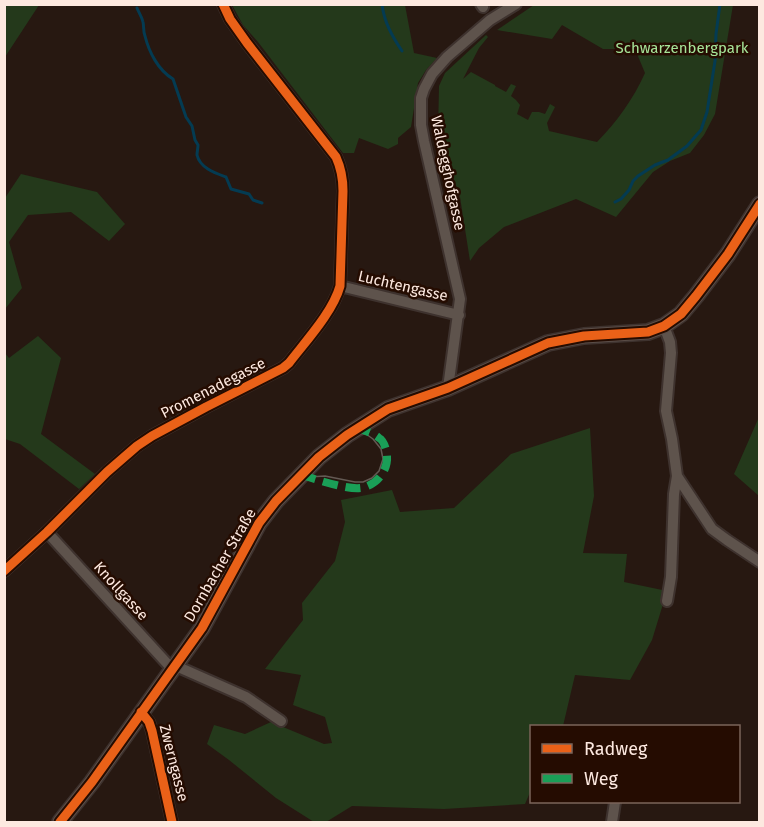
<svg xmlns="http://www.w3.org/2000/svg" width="764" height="827" viewBox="0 0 764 827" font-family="'Fira Sans',sans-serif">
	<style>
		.green { fill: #24391b }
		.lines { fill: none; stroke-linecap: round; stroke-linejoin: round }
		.stream { stroke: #043b52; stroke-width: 3 }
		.street-casing { stroke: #3e322e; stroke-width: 14 }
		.secondary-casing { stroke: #3e322e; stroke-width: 18 }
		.street { stroke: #5e534c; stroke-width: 10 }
		.secondary { stroke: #5b4e48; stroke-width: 15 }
		.tram { stroke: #635953; stroke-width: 1.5 }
		.quiet { stroke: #1a9f57; stroke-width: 8; stroke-dasharray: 15 8; stroke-linecap: butt }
		.cycleway-casing { stroke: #250c01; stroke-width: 13 }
		.cycleway { stroke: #ea6118; stroke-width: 9 }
		.labels { text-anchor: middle; stroke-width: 5; stroke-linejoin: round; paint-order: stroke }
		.park-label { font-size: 15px; fill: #a6e498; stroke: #250c01 }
		.street-label { font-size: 15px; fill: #fde9e0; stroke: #250c01 }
	</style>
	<rect width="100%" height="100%" fill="#271811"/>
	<path class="green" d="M5,4L39,5L5,57L4,5Z
		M232,5H405L414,53L437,58L426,70L418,83L411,127L398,138V144L388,149L359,138L354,153H343L258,42L243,25Z
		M534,5H733L715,114L704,135L690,153L670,161L653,172L616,217L576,199L504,227L479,248L470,261L460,197L438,135L439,86L445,73L486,35L488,37L479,48L463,79L471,72L495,85V86L506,92L511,84L516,86L511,96L516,100L520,105L517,114L528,120L532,112H539L545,114L550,104L555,107L547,123L549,131L597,142C616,123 634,98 645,73L635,49H603L562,25L552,39L497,30Z
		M21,174L97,192L125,224L109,241L71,212L28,215L9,242L22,288L5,309V198Z
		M38,336L61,358L41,434L95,474L79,489L20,444L5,439V353L9,358Z
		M759,417V496L734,474Z
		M590,428L594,496L583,553L627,554L624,582L667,591L652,640L630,680L575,675L563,726H532L531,790L525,804L444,809L352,806L326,822H314L276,798L229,760L207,744L214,725L245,734L271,722L324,744L332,743L325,717L293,705L301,675L265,669L303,620L302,603L335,561L345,522L341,500L392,490L400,512L454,508L511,454Z"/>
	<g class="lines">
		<path class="stream" d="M382,4C384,22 392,36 402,51
			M137,8C139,13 142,17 143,22C144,26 143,31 145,36C149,52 158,70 173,79L186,117L192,126L195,140L198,145C198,148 197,152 197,155C200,168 215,173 226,177L231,189L249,194L253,200L262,203
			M615,202L621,199L629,190L633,181L638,176L655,165L668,160L687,146L701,130L707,112L715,61L716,34L720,4"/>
		<defs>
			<path id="street" d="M481,4L483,7
				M340,286L459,315
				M664,326L670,342L671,353L666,411L672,439L677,476L674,494L671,577L667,601
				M448,388L460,299L424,141L421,125V98L424,89L432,74L447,57L490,20L516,4
				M677,476L712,529L727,540L760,562
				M47,532L173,670
				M4,571L47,532L107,472L137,446L152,436L206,407L283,368L289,363C305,342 333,312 340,286L343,191C343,178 341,168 336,157L247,43L230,19L223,4
				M176,666L246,697L281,721
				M141,712L149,722L152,731L172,822
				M612,822L615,802"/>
			<path id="secondary" d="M60,822L92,782L202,628L259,523L276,501L319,457L347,435L388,409L448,388L548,343L584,336L648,332L664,326L681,314L696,296L728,254L760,204"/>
		</defs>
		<use href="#street" class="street-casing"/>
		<use href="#secondary" class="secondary-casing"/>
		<use href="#street" class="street"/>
		<use href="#secondary" class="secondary"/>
		<path class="tram" d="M58,822L85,788L203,623L252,531L269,506L307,466L344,436L357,433L366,434L373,439L381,449L383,459L379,471L372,478L363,482H355L325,476L309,477L297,482L273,508L260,526L201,633L116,752L63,822"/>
		<path class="quiet" d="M301,475C316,479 346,490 361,488C378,485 391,468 386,450C385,446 383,440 379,438C374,433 364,431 358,428"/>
		<defs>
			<path id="cycleway" d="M4,571L47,532L107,472L137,446L152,436L206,407L283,368L289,363C305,342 333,312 340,286L343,191C343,178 341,168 336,157L247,43L230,19L223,4
				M141,712L149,722L152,731L172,822
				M60,822L92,782L202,628L259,523L276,501L319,457L347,435L388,409L448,388L548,343L584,336L648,332L664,326L681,314L696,296L728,254L760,204"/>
		</defs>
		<use href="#cycleway" class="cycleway-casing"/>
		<use href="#cycleway" class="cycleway"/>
	</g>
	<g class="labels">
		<g class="park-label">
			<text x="682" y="53">Schwarzenbergpark</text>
		</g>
		<g class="street-label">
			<text transform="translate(448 173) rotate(78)" y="5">Waldegghofgasse</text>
			<text transform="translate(403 286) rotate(13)" y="5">Luchtengasse</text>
			<text transform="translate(213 388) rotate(-27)" y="5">Promenadegasse</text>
			<text transform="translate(220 565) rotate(-60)" y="5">Dornbacher Straße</text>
			<text transform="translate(121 591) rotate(48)" y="5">Knollgasse</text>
			<text transform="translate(174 763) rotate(76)" y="5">Zwerngasse</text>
		</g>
	</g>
	<rect width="764" height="827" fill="none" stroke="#fde9e0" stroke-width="12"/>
	<rect x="530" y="725" width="210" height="78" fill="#250c01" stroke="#7b645a" stroke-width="1.5"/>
	<rect x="542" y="744" width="30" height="9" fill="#ea6118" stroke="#7b645a" stroke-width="1.5"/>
	<text x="584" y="755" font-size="18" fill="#fde9e0">Radweg</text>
	<rect x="542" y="774" width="30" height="9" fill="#1a9f57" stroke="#7b645a" stroke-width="1.5"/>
	<text x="584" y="785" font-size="18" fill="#fde9e0">Weg</text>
</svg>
